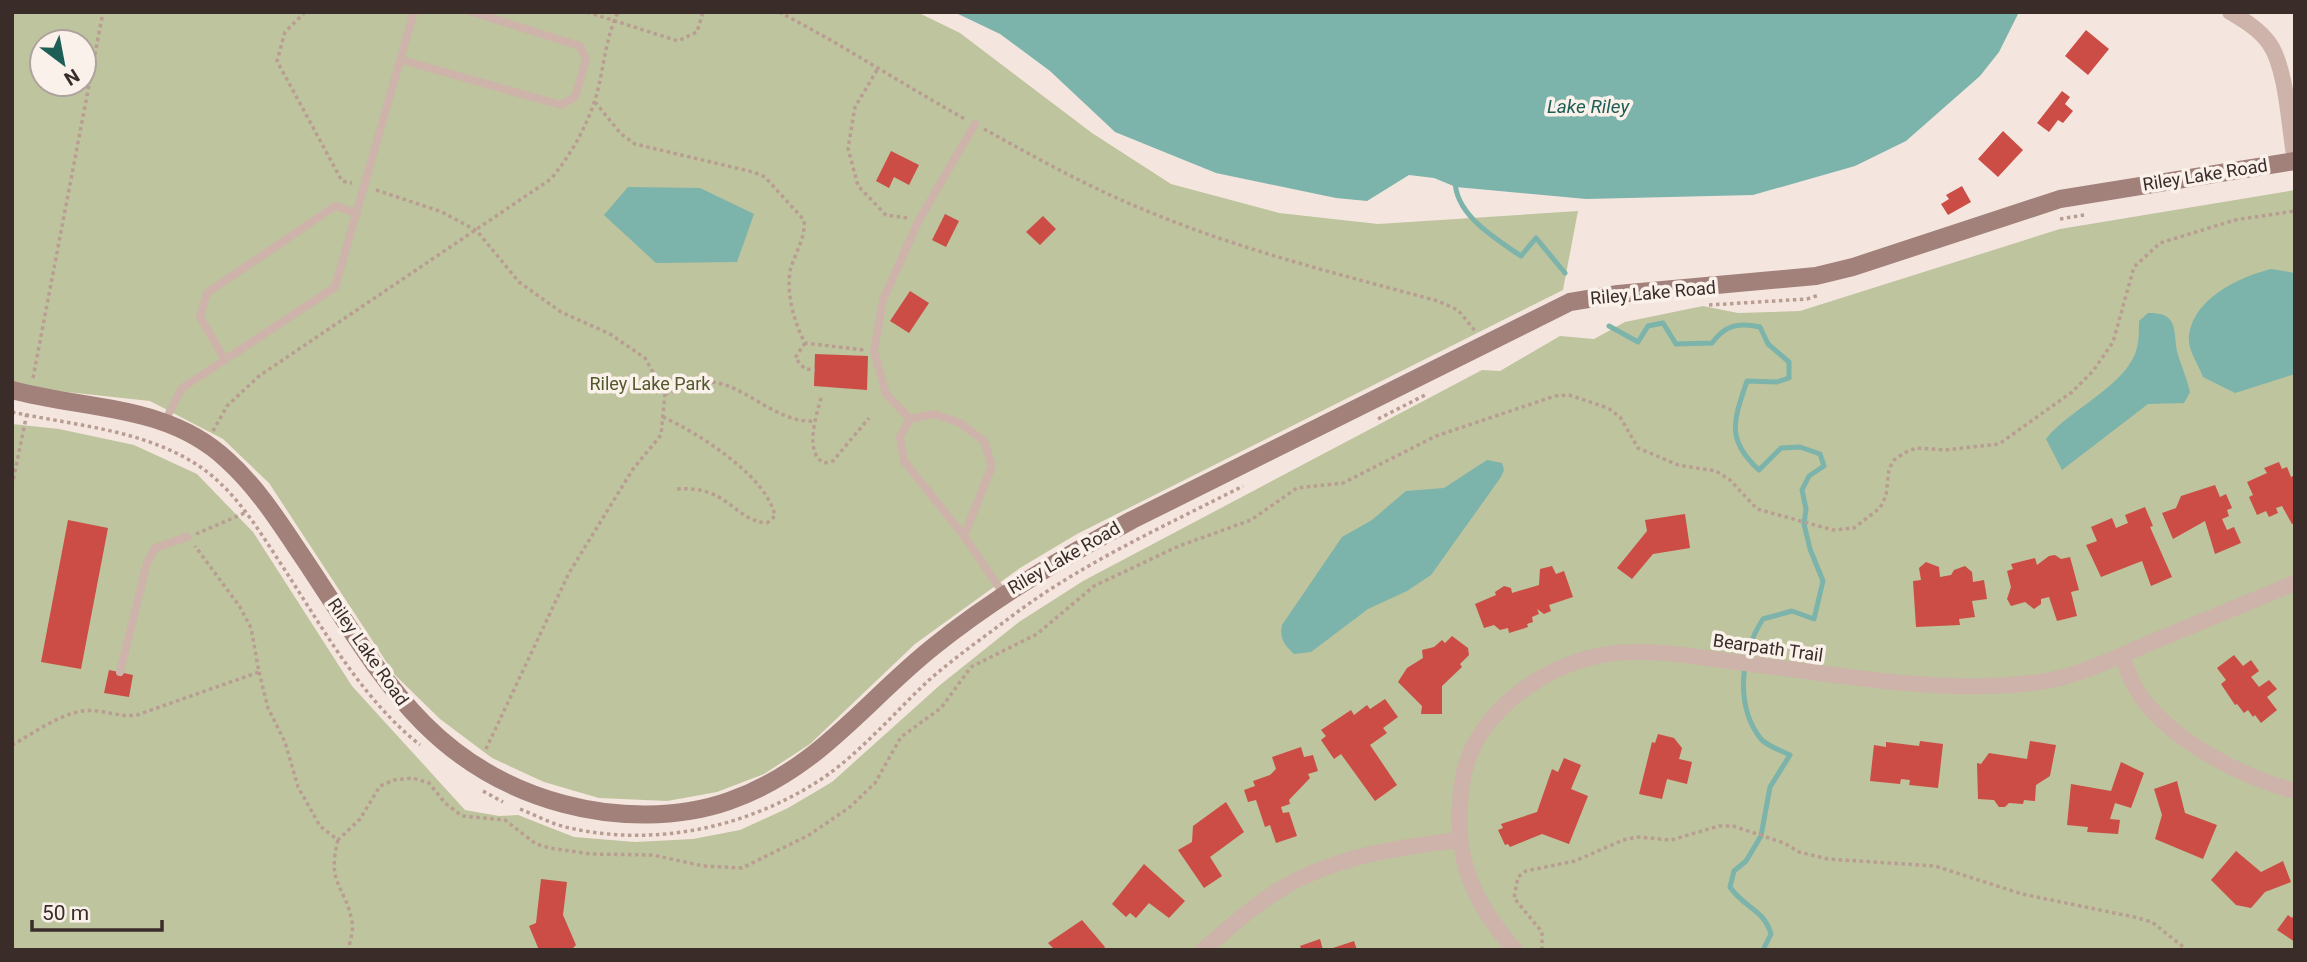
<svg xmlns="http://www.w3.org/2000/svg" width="2307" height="962" viewBox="0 0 2307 962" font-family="Roboto,sans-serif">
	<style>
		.green { fill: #bec49d; fill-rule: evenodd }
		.water { fill: #7cb3ab }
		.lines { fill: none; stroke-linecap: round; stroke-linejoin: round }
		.stream { stroke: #7cb3ab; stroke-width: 5 }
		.building { fill: #cb4d45 }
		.path { stroke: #b99d93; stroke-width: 3.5; stroke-dasharray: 3.5 3.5; stroke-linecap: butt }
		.lane { stroke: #cdb3a9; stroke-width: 8 }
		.street { stroke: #cdb3a9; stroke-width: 16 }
		.secondary { stroke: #a1817a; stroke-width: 18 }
		.labels { text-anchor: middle; stroke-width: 7; stroke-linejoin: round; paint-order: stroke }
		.street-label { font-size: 18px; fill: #3a2c29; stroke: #fbf1eb }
		.park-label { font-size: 18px; fill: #51592c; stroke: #fbf1eb }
		.water-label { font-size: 19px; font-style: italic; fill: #1d5e56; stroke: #fbf1eb }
	</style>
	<rect width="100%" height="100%" fill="#f4e6de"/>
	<path class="green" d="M12,12H917L960,33L1092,133L1171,184L1279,213L1378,224L1578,211L1563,290L1077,534L1020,568L915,644L810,744L764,774L717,792L667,801L599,798L544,782L492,758L440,719L395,675L269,483L223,439L150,401L12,386ZM42,42H84V84H42Z
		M2295,190V950H12V424L59,429L134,445L197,474L253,532L352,686L465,810L499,816L518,815L574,837L635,842L693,839L740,830L788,808L832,782L940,685L1019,622L1083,581L1482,370L1500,371L1560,336L1594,339L1625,322L1703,306L1738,313L1800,311L2060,229Z"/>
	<path class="water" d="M954,12H2019L1999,52L1980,76L1906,141L1855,166L1753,195L1586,199L1456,187L1434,178L1409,175L1367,201L1336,198L1216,173L1115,132L1050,71L1000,34Z
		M628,187L700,188L754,214L737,262L656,263L604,215Z
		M2271,269L2295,273V374L2235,393L2203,377C2199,366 2189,351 2189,341C2189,300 2239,277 2271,269Z
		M2148,313C2181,312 2172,333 2178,355C2182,367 2187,379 2190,392L2184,403L2148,404L2062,470L2046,439C2068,410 2128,385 2137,348C2139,340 2139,329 2139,321Z
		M1487,460L1502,463L1504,470L1501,477L1431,575L1407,591L1368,609L1311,652L1294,654C1285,645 1279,639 1282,625L1342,537L1372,520L1406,491L1444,488Z"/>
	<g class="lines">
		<path class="stream" d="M1455,180C1455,215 1495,238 1521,256L1536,238L1565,273
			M1609,326L1638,342L1648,326L1663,323L1676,344L1712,343C1725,325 1739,322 1760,327L1768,344L1789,362V378L1777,382L1747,381C1734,420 1725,439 1759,470L1781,448L1800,447L1820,454L1824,466L1809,476L1802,490L1806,509L1804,524L1810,549L1823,581L1814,619L1792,611L1763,619C1741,653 1734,705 1761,739C1767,746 1782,751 1790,755L1770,787L1761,836L1746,861L1734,871L1730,887C1744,908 1764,909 1771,934L1763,950"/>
	</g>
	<path class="building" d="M2086,30L2109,49L2088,75L2065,56Z
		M2062,91L2070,97L2065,104L2073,111L2063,123L2058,120L2049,132L2037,123Z
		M2003,131L2023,150L1998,177L1978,159Z
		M891,151L919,165L909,185L894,177L889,188L876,181Z
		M1962,186L1971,202L1948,215L1941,204L1949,199L1946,195Z
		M945,214L959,221L946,247L932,240Z
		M1043,216L1056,229L1040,245L1026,232Z
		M910,291L929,303L909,333L890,321Z
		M815,354L868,356L867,390L814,386Z
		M2279,462L2282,469L2287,467L2291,477L2295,475V523L2292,524L2282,506L2276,508L2278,513L2269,517L2266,511L2257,515L2249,497L2253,495L2247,482L2267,473L2264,468Z
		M2215,485L2220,497L2226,494L2232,508L2227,510L2229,516L2222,519L2227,530L2234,527L2241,543L2215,554L2205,521L2173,539L2162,513L2176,508L2181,496Z
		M2145,507L2153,526L2150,527L2172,577L2151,586L2142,561L2101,577L2086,545L2097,541L2091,527L2112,518L2116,528L2128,523L2125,515Z
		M1685,514L1690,548L1653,554L1632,579L1617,568L1647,531L1645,520Z
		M68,520L108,528L81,669L41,662Z
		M2055,555L2061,559L2070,557L2079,590L2071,592L2077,616L2057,621L2049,597L2041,599V604L2034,609L2025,602L2011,606L2007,599L2011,587L2007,571L2013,569L2011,564L2035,558L2037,565L2049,556Z
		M1926,562L1939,567L1940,577L1951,575L1954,570L1965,566L1972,572L1973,582L1984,580L1987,599L1972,601L1975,617L1959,619L1960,625L1916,627L1913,581L1921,580L1919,568Z
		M1552,566L1556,574L1564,571L1573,597L1549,605L1551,611L1544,614L1537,609L1539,614L1532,617L1533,622L1527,624L1528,627L1509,633L1508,628L1500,630L1494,625L1484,628L1475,604L1496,595L1495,592L1504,586L1511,588L1512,593L1539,585L1540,569Z
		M1452,636L1468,648L1469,655L1460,664L1462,667L1442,686V714H1421L1422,706L1398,682L1407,668L1423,658L1422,650L1434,647L1442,640L1445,643Z
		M2234,655L2243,666L2251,660L2259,671L2251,677L2259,687L2269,680L2277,689L2267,697L2277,710L2261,723L2255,715L2253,717L2248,710L2244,713L2237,704L2235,705L2221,684L2226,680L2217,668Z
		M109,670L133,675L129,697L104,693Z
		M1385,699L1398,717L1383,728L1387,733L1370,745L1397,785L1375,801L1341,754L1334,759L1321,740L1326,736L1321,730L1351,710L1354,715L1367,705L1370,709Z
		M1658,734L1674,738L1682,748L1679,759L1692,762L1687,784L1667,779L1662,799L1639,794L1652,742L1655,743Z
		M1920,741L1943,744L1938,788L1909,785L1910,780L1901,779L1900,784L1870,781L1874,745L1886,747V742L1919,746Z
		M2030,741L2056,745L2050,776L2036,785L2035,801L2024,800L2023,804L2009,803L2005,807H1999L1994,800L1978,799L1977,763L1981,764L1989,753L2027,759Z
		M1301,747L1304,757L1313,755L1318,771L1308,774L1310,778L1289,800L1290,804L1281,807L1283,813L1289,812L1297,836L1276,843L1270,825L1265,827L1256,800L1248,802L1244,790L1255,786L1253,781L1270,775L1276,769L1272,757Z
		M1564,758L1581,765L1571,789L1588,796L1569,844L1542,834L1510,847L1508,844L1505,845L1498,830L1503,828L1501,824L1537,812L1552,769L1558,772Z
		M2121,762L2144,773L2131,808L2115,803L2110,819L2120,820L2118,834L2087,832L2088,827L2067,825L2071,784L2111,791Z
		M2177,781L2185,813L2217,825L2203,859L2155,839L2162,815L2154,789Z
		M1226,802L1244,832L1210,857L1222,876L1204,888L1178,850L1192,842L1193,826Z
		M2236,851L2261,872L2283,861L2291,882L2265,892L2251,908L2236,905L2211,880Z
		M1144,864L1185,901L1169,918L1149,903L1136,918L1130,913L1126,917L1112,904Z
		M541,879L567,882L563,915L576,945L571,950H539L529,926L536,923Z
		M2295,913V942L2277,930L2288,915L2292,918Z
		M1082,920L1105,947L1102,950H1055L1048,943Z
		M1320,939L1323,950H1302L1300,946Z
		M1354,941L1357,950H1330V949Z"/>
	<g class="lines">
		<path class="path" d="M305,12L285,32L277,61L342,181L352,183
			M587,12L678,41L697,32L703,12
			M779,12C843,45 902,84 965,119
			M877,70L855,107L848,148L858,186L886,215L908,218
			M595,102L621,134L635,144L753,172L765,177L804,220C806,236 796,252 791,267C785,290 794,323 805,343L864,350
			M984,129C1038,159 1094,190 1152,213C1244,251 1342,275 1438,301L1458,310L1476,332
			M376,190L442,212L477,231L519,282L561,312L610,334L645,358L665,394L661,435L633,469L569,573L485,751
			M2060,219L2084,215
			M1709,305L1807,299L1819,295
			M805,343L795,358L805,369L815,370
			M33,378L103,12
			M665,394C676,391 690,384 702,382C741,378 773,424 815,421
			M821,398C816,417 804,452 824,463L833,461L869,418
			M12,412C72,425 137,429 191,461C232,485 256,526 281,564C323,628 360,697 420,745
			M663,417C698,433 767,476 775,516L767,523C733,520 728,485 677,489
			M1378,419L1427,394
			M213,431L227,406L259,376L551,179C570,155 584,132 594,103C604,73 604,41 618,12
			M12,486L27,413
			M196,534L247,512
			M259,672L268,708L285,742L298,787L320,826L338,840L360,819L380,786L394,780L413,778L429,783L445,803L462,816L505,820L536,844L550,848L591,854L653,855L703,866L742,868L809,835L850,807L875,783L901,737L941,708L971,667L1037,634L1094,586L1179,546L1251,520L1297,488L1343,483L1436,436L1555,396L1569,395L1608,408L1620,417L1638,448L1678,465L1716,471L1730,480L1757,509L1833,530L1854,528L1880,508L1886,496L1889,469L1894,460L1904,453L1916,448L1945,450L1999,444L2072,392L2093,371L2113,342L2134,267L2160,243L2235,220L2295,211
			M12,745C34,733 58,715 82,711C101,708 118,718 137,715L259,672L251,628L240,607L195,546
			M483,791L503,802
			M520,809C535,815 550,823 565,827C654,848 748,828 823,778C861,752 894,713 928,681C954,658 984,637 1012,616C1082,563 1165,526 1243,486
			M338,840C326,885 346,886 352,922C354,930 350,941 348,950
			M1542,950V932L1514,898L1518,877L1526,871L1575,861L1623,840L1637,837L1671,840L1719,826H1733L1784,843L1799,852L1828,859L1935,866L2022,894L2134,917L2152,922L2187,950"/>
		<path class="lane" d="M402,60L561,105L575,97L586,60L580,46L472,12
			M225,360L200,317L207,293L335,206L357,213
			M910,419L886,394L874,351L883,300L919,220L975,124
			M165,421L182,388L335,287L414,12
			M964,536L904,461L900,437L910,419L934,414L960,423L984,441L992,466L964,536L1003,593
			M120,672L147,563L155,548L187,537"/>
		<path class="street" d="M2230,12C2245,21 2259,29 2269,43C2287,68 2289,129 2295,161
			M2122,656C2129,675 2136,693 2150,708C2185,747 2245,778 2295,791
			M1203,950C1229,928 1255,904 1284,887C1338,856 1399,847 1459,840
			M1515,950C1468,897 1451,849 1463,778C1475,710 1550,660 1615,653C1654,649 1697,657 1736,662C1834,674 1933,694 2032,683C2075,679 2118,656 2157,640C2203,621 2249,602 2295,583"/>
		<path class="secondary" d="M12,390C86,410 168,404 227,460C256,486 278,520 300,553C375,664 424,767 564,804C616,818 678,819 729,801C818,770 863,703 933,647C995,597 1062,558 1132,520L1570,302L1618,294L1816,276L1853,267L2060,199L2295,161"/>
	</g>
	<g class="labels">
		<g class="street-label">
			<text transform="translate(2205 175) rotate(-9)" y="6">Riley Lake Road</text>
			<text transform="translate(1653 293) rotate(-5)" y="6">Riley Lake Road</text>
			<text transform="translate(1064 558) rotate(-30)" y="6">Riley Lake Road</text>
			<text transform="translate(1768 648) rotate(8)" y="6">Bearpath Trail</text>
			<text transform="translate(368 652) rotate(55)" y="6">Riley Lake Road</text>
		</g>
		<g class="park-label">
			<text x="650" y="390">Riley Lake Park</text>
		</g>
		<g class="water-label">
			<text x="1588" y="113">Lake Riley</text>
		</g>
	</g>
	<rect width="2307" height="962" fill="none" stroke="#3a2c29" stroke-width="28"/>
	<g transform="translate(63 63) rotate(148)"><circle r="33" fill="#fbf1eb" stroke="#aea29d" stroke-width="2"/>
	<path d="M0-5L12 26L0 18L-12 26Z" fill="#1d5e56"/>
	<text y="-10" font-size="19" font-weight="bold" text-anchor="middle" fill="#3a2c29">N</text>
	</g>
	<path d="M32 920v10h130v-10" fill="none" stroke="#3a2c29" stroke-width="3.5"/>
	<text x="42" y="920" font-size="21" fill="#3a2c29" stroke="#fbf1eb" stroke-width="5" paint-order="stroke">50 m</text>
</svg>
